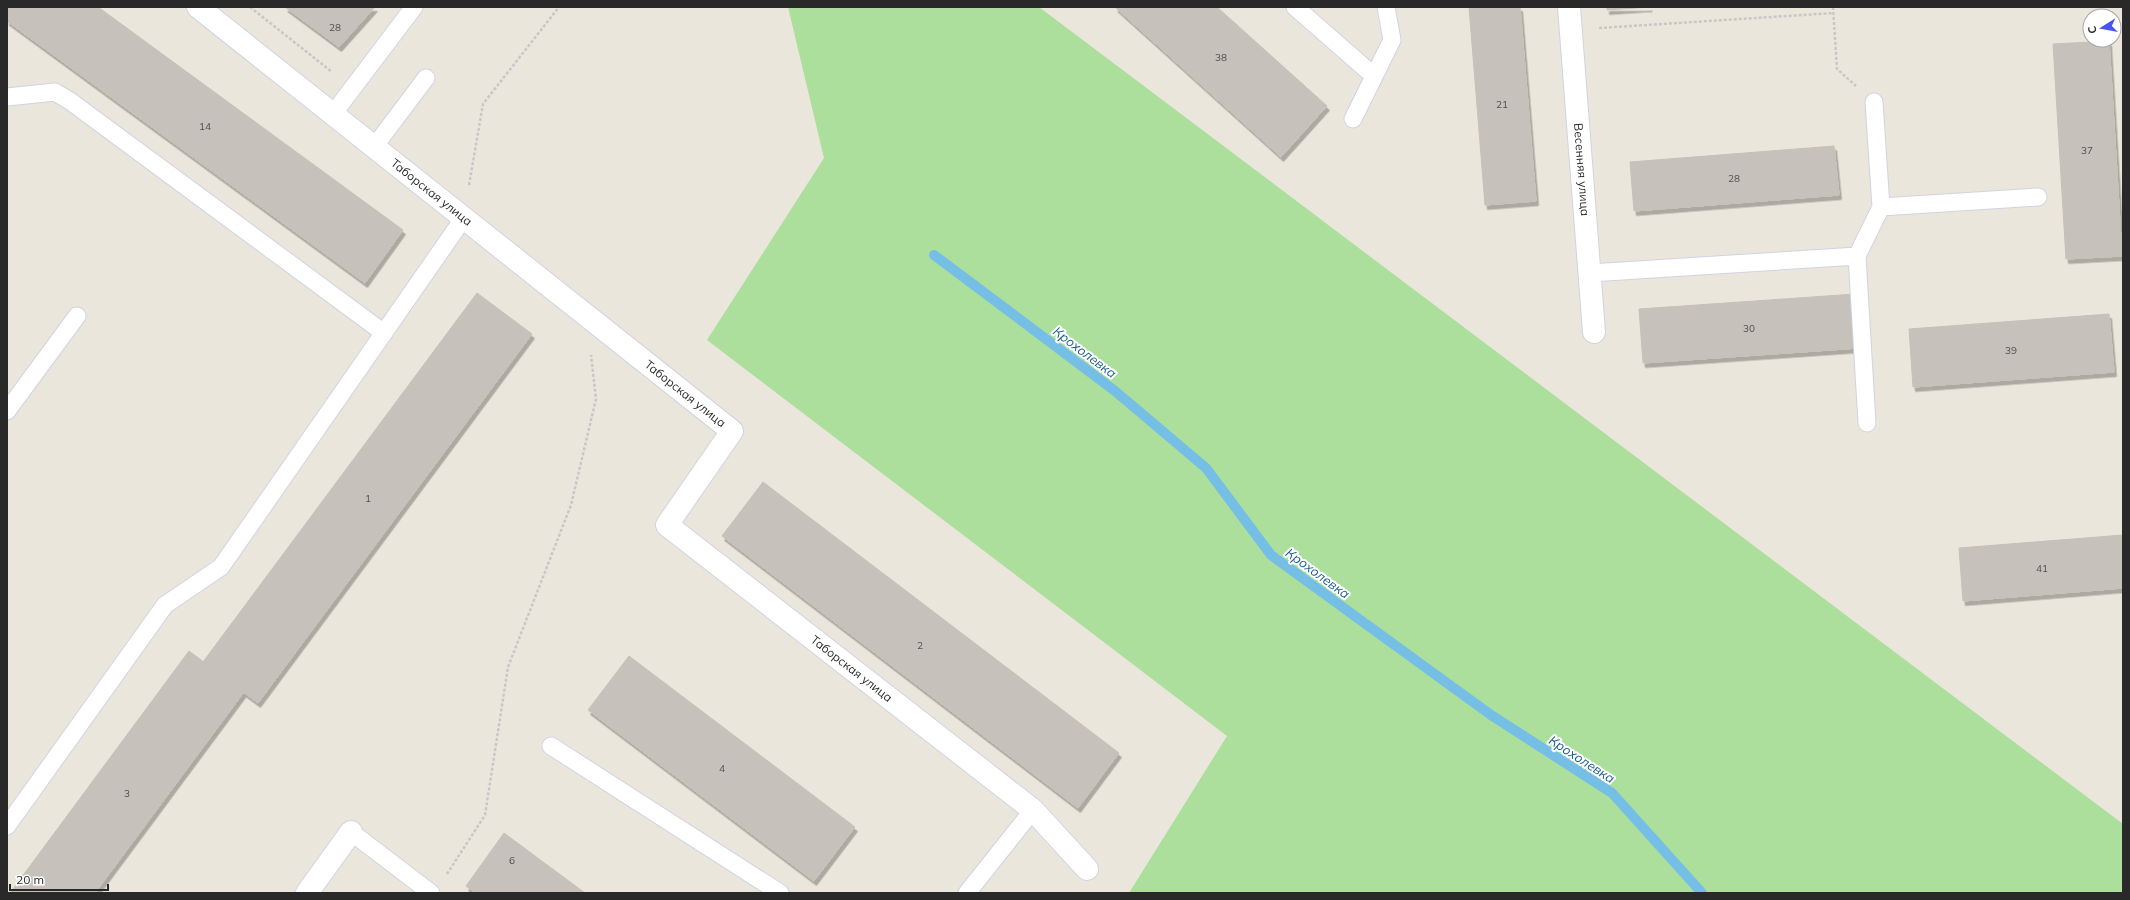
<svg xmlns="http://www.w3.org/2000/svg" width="2130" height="900" viewBox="0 0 2130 900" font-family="Mulish,sans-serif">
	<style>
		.garden { fill: #acde9c }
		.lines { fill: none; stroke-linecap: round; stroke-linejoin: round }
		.stream { stroke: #75bee6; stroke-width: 10 }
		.building { fill: #c6c2bb; stroke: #c6c1b6; filter: url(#shadow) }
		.service-casing { stroke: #d1d3e1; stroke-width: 19 }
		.minor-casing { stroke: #d1d3e1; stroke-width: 24 }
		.path { stroke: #c7c7c7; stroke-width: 2.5; stroke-dasharray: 3 2; stroke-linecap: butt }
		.service { stroke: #fff; stroke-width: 17 }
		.minor { stroke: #fff; stroke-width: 22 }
		.labels { text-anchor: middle; stroke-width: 4; stroke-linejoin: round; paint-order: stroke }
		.number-label { font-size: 10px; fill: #504f4e }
		.street-label { font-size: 12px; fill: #292929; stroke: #fff }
		.water-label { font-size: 13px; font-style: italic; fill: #165b91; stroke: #fff }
	</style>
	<defs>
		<filter id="shadow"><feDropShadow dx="2.5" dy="4.5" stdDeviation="0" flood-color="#0004"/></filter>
	</defs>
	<rect width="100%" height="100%" fill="#ebe6dc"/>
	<path class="garden" d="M788,7H1039L2123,824V893H1129L1227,736L707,340L824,158Z"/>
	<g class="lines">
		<path class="stream" d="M934,255L1115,391L1206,468L1271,555L1491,715L1612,793L1702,893"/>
	</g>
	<path class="building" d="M7,7H98L403,230L365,283L7,21Z
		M285,7H375L339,47Z
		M1115,7H1217L1327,106L1281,157Z
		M1469,7H1520L1536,201L1485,205Z
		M1607,7H1650L1607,10Z
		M2109,41L2122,256L2066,259L2053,44Z
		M1834,146L1839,195L1634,211L1630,162Z
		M477,293L532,334L258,703L203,662Z
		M1855,294L1859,348L1643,363L1639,309Z
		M2109,314L2114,372L1913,387L1909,329Z
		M763,482L1119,753L1078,808L722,536Z
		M2123,535V588L1963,601L1959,548Z
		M189,651L244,692L95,893H10Z
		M629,656L855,827L814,881L588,710Z
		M504,833L585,893H475L466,886Z"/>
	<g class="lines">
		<defs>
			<path id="service" d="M1295,7L1374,76
				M7,97L55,92L70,101L384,333
				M333,114L414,7
				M1353,119L1392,40L1386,7
				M374,147L426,78
				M1881,207L2038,197
				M1857,256L1881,207L1874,102
				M1590,273L1857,256L1867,423
				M7,411L77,316
				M551,746L780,893
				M7,826L165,605L221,567L463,219
				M351,832L431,893
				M967,893L1033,810"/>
			<g id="minor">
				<path id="s1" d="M198,7L732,431L667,525L1033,810L1087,869"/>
				<path id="s2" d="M1569,7L1594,332"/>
				<path d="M307,893L351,832"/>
			</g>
		</defs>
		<use href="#service" class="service-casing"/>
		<use href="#minor" class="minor-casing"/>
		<path class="path" d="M250,7L332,72
			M1833,7L1837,69L1856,86
			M1599,28L1834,13
			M469,185L483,104L559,7
			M447,874L485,815L508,667L571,505L596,399L591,355"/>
		<use href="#service" class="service"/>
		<use href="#minor" class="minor"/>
	</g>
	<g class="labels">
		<g class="number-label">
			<text x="335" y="31">28</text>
			<text x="1221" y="61">38</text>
			<text x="1502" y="108">21</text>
			<text x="205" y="130">14</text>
			<text x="2087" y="154">37</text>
			<text x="1734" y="182">28</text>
			<text x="1749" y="332">30</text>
			<text x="2011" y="354">39</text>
			<text x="368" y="502">1</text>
			<text x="2042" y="572">41</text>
			<text x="920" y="649">2</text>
			<text x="722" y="772">4</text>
			<text x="127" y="797">3</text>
			<text x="512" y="864">6</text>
		</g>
		<g class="street-label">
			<text dy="4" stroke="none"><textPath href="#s2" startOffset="163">Весенняя улица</textPath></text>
			<text dy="4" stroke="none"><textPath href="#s1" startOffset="298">Таборская улица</textPath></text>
			<text dy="4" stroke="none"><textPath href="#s1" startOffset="622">Таборская улица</textPath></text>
			<text dy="4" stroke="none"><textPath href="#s1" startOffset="1030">Таборская улица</textPath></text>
		</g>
		<g class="water-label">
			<text transform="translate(1085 352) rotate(37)" y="5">Крохолевка</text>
			<text transform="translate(1318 573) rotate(36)" y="5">Крохолевка</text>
			<text transform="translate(1582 759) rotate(33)" y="5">Крохолевка</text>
		</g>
	</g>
	<rect width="2130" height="900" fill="none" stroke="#292929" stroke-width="16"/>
	<g transform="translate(2102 28) rotate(259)"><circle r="19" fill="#ffffff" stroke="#a9a9a9"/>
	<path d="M0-3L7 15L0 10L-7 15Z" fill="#4656ee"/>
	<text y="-6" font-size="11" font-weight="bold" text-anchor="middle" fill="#292929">С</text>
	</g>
	<path d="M10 884v6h98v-6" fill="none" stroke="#292929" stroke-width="2"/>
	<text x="16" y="884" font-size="12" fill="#292929" stroke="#ffffff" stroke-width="3" paint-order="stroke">20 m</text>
</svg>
